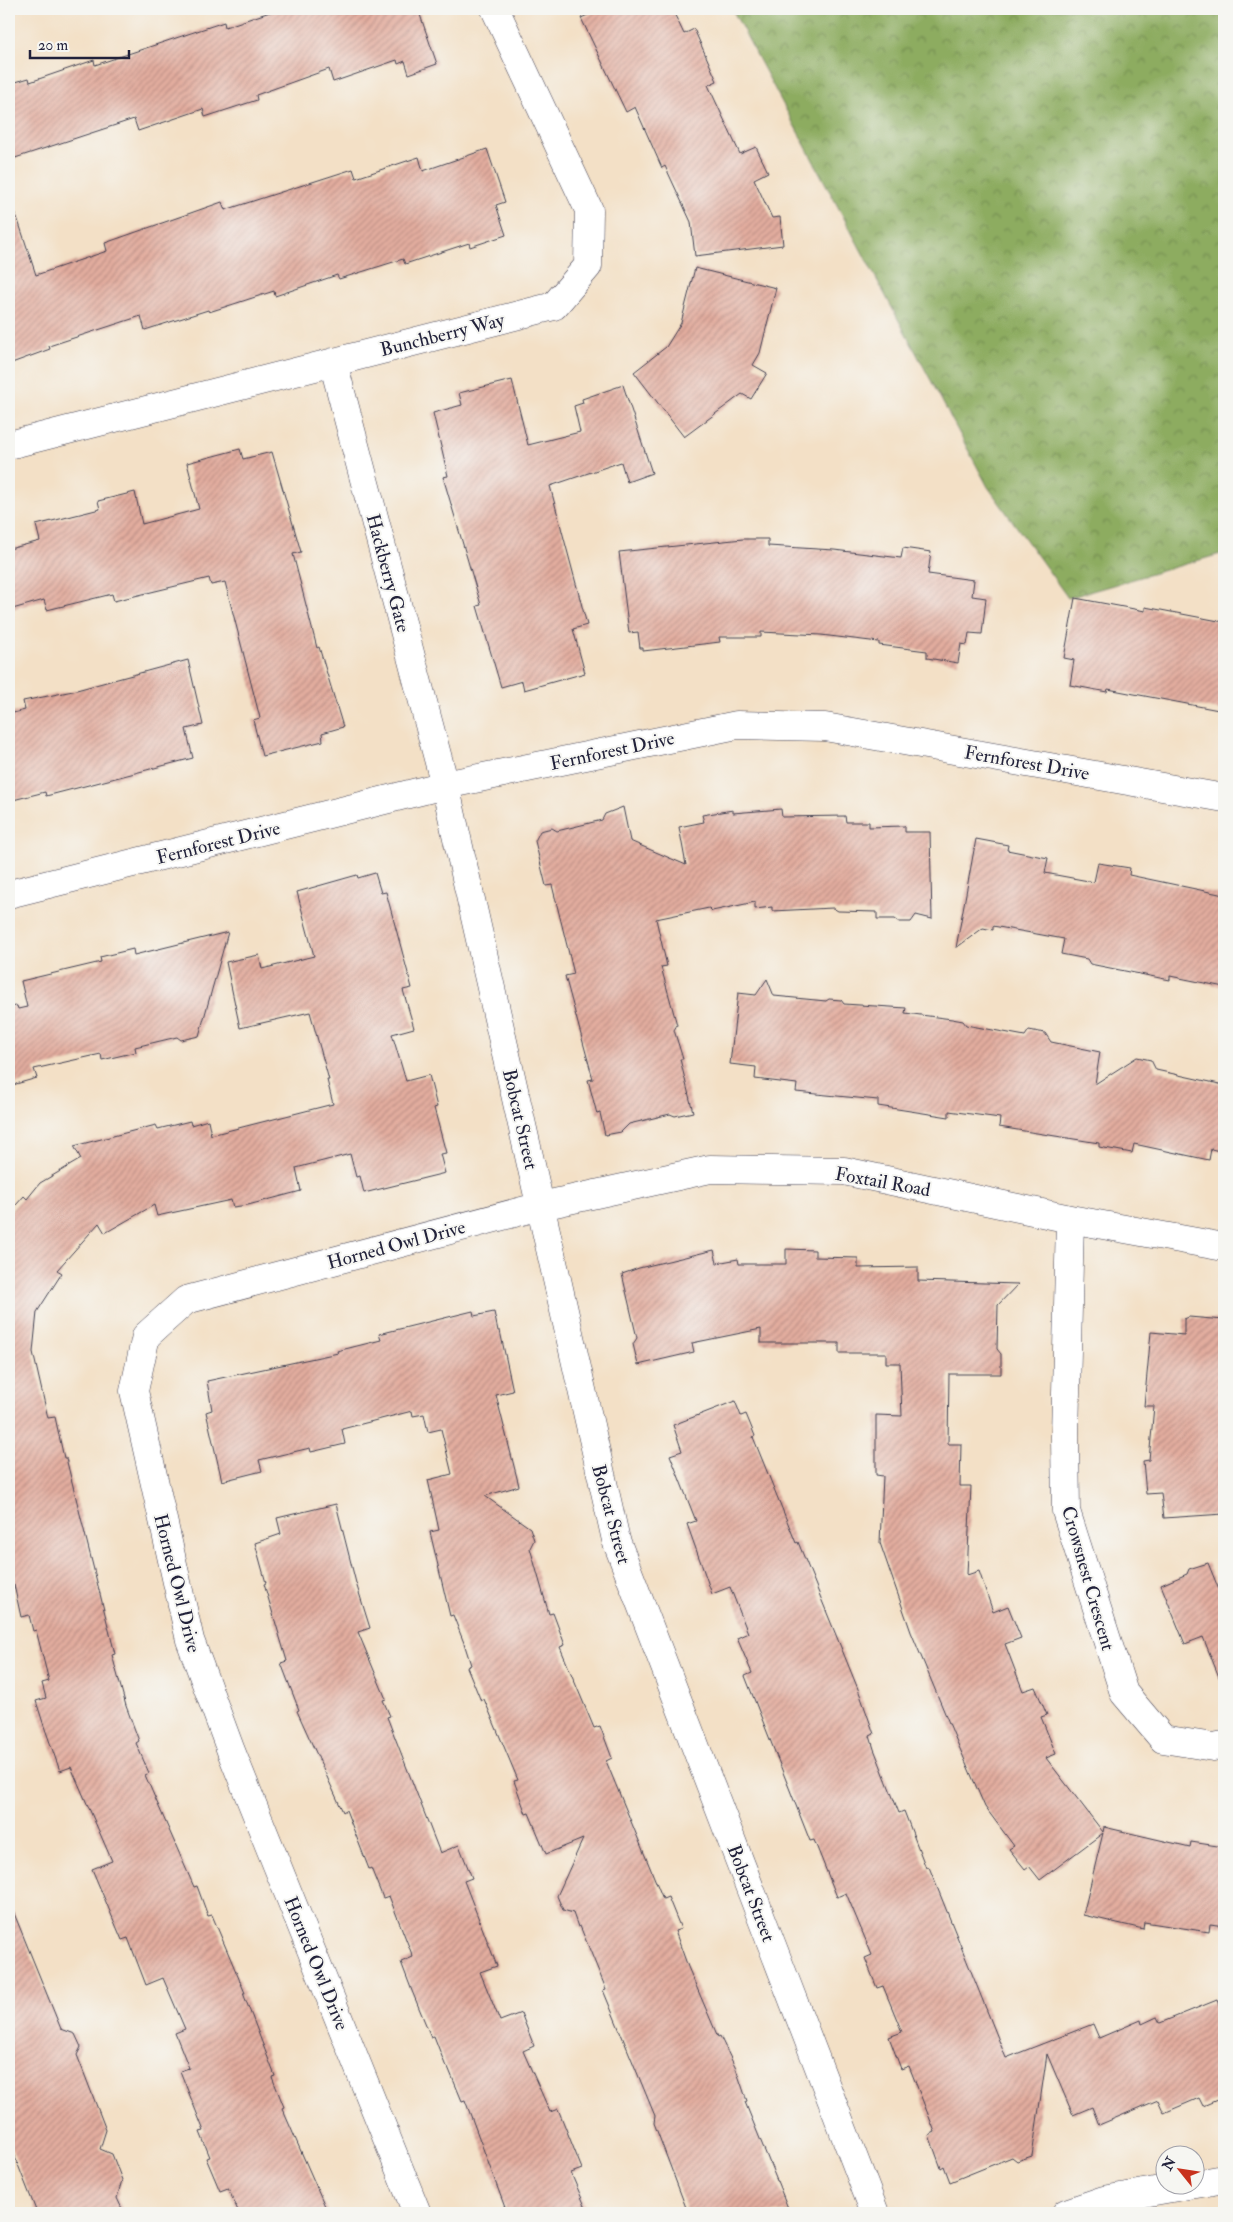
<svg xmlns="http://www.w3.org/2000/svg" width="1233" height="2222" viewBox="0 0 1233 2222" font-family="'IM FELL Double Pica',serif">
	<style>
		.forest { fill: url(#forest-crowns); stroke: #58674e }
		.building { fill: url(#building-hatch) }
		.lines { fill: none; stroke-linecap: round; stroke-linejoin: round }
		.minor-casing { stroke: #413e50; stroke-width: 29 }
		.minor { stroke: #fff; stroke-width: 28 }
		.labels { text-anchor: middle; stroke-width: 4; stroke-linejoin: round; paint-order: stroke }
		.street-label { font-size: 19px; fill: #22223b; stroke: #f6f6f2 }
	</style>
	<defs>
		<pattern id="forest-crowns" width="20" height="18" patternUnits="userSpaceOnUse" patternTransform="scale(1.25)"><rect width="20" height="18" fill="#8dac60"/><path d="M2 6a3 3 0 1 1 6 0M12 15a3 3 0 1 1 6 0" fill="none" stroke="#738c50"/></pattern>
		<pattern id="building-hatch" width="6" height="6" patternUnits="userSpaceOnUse" patternTransform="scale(1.25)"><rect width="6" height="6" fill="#e3ad9f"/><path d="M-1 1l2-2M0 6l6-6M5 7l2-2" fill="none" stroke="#b88c83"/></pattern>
	</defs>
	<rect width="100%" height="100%" fill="#f6f6f2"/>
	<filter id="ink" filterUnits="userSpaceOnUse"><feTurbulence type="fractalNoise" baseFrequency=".02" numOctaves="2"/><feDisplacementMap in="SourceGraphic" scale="10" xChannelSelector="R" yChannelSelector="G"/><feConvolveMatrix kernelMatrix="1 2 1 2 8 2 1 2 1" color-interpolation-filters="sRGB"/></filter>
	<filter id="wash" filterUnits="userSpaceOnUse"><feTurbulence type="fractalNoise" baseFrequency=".0096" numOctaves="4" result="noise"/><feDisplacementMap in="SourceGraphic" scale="20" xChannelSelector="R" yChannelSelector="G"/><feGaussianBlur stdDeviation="1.12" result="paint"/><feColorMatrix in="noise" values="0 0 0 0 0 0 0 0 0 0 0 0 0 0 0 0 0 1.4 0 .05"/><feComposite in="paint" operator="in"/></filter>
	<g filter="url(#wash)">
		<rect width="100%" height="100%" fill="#f3e0c6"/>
		<path class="forest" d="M732,9H1224V553L1068,598L988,487Z"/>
		<g id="blocks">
			<path class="building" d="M279,9H418L437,64L409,74L405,61L398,64L397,60L333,82L329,69L256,95L257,100L205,117L203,109L138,131L134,119L9,160V84L29,78L30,82L94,60L95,65L224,22L225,27Z
				M601,9H672L684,34L694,29L717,81L708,85L740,154L756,147L768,172L754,179L772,218L780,217L783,245L695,256L691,222L665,166L662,168L635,107L626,112L581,18Z
				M487,149L505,202L496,205L506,235L470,247L469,243L405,264L403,259L339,279L337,275L275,296L274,291L209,312L208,310L145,330L141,316L49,346L50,349L9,364V209L14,208L36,275L107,251L105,243L222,202L225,210L353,169L356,178L419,157L423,171Z
				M695,268L776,288L760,353L753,365L767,373L751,399L742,394L684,437L634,372L666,347L681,323Z
				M512,380L528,445L580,432L574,406L583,403L582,399L623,385L652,473L627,482L621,462L550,486L587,625L573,629L585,673L524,690L522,681L501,687L477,606L481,605L443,477L448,476L433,413L462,405L459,393Z
				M240,449L243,459L272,452L301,552L293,554L317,648L319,647L343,727L322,733L323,741L262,756L253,720L260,718L225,582L211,585L209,578L114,601L112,594L47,610L44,600L9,610V549L40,541L36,525L100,509L98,501L135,492L142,524L199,509L187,463Z
				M743,539H768V546L834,550L901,558L903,548L931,552L928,574L974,580L972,596L986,598L982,634L969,633L967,645L961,644L958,663L927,658V651L879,645V642L821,635L761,632V637H719L720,642L643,651V648H640L638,632L629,633L619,552Z
				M1075,598L1145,611V607L1224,622V711L1108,689L1107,692L1070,685L1074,660L1064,658Z
				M188,660L203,725L186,729L193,758L46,796L45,792L9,801V714L25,710L23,701L73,691Z
				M623,807L630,841L686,865L679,827L704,822L702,815L733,810V813L781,809L782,817L845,816L846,822H869V827L905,826V832H930L932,919L916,915L911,922H899L895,919H877V912L838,911L833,908L772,911V907L755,909V902L712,911L709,908L656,919L667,966L661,967L677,1025L674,1030L683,1059H680L693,1112L675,1116L670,1114L629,1124L621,1132L605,1135L600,1113L597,1114L588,1080L593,1079L565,976L574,974L552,885L546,886L535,841L540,831L552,828L557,831L602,820L605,814Z
				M976,839L1008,845L1007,850L1048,858L1045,873L1094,882L1098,863L1130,868L1129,875L1224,895V987L1170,976V980L1090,964L1087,959L1061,954L1064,939L993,926V930L983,928L956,948Z
				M375,873L381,893L386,892L412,988L403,990L414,1028L392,1034L406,1081L429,1075L437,1107L434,1108L446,1153L440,1154L445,1173L364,1193L360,1176L356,1177L350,1154L296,1168L301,1191L248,1205L233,1207L231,1200L157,1216L154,1205L105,1233L99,1223L57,1270L62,1273L37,1312L33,1352L48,1418L55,1417L64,1458H66L115,1654L112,1655L126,1706L139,1741L136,1743L149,1773L145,1775L194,1887L197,1886L208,1916L212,1915L245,1993H243L275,2076L272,2077L284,2107L282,2108L328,2213H239L228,2188L220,2191L206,2158L210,2157L200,2132L204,2131L180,2071L189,2068L175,2033L185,2029L163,1978L146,1985L128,1938L122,1940L92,1869L112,1861L71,1767L60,1771L44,1726L36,1701L46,1698L42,1683L49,1681L36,1630L33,1631L29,1615L21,1617L14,1585L9,1586V1213L24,1196L27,1199L40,1183L81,1159L74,1146L156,1125L158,1129L190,1121L191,1125L208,1120L211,1135L333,1104L327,1080H329L310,1012L240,1028L226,962L259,955L262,969L314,956L297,892L357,875L358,878Z
				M228,932L199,1036L181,1040L177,1037L135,1047L136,1052L102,1060L101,1054L34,1069L37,1078L9,1086V1007L17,1006L18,1009L27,1007L21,981L101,962L100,957L133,949L134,955Z
				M767,979L774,996L826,1001L829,999L841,1000L844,1004L906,1008L905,1013L952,1019L963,1021L966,1025L1025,1036L1029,1030L1045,1033L1051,1042L1100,1052L1095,1084L1137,1057L1151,1060L1156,1070L1224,1085V1152L1211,1149L1209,1160L1134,1144L1132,1153L1099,1147V1143L999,1127L1000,1118L949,1111V1117L878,1106V1100L796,1092L797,1084L755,1079L756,1067L730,1064L738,993L756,995Z
				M786,1249L815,1250V1257L858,1258V1268L918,1267V1281L1018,1284L998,1305L997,1349L1001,1354V1374H949L948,1444H961L960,1486H971L967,1575L979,1571L993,1612L1008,1606L1021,1638L1005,1644L1023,1691L1035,1687L1047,1715L1041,1717L1056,1754L1046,1758L1103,1832L1104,1827L1190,1847L1191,1842L1224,1847V1926L1210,1924L1209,1932L1144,1922L1143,1929L1083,1915L1103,1833L1040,1880L1029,1866L1025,1869L1009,1849L1014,1846L985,1807L954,1735L911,1632L880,1543L883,1476L876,1475V1415L902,1416L900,1363H886V1353H839V1343H761V1329L692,1343L694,1352L638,1365L633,1344L637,1338L622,1274L639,1268L714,1250L717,1263L738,1259L739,1264H786Z
				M473,1311L474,1316L494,1312L498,1331H500L513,1391L496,1395L519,1486L485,1496L530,1528L534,1540L530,1548L549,1614L553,1613L565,1645L560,1647L594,1728L600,1726L612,1758L606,1761L663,1899L668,1897L681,1929L675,1931L688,1967L718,2037L720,2036L736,2069L747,2101L745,2102L790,2213H688L654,2123L655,2116L603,1990L606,1989L580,1926L578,1927L573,1913L563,1910L557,1896L583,1839L546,1854L529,1813L526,1814L514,1781L518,1780L484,1699L481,1701L467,1667L471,1665L464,1643L453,1615L450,1616L430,1532L439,1530L428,1480L452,1474L441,1429L428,1432L424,1414L413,1416L412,1411L342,1429L345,1444L311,1452L310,1448L259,1460L262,1471L222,1481L206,1412L212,1410L207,1381L338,1353L337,1351L381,1340L379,1334Z
				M1189,1317L1224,1320V1514L1164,1518L1161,1493L1146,1494L1143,1461L1149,1460L1154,1406H1144L1151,1332L1184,1335V1319Z
				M735,1401L741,1416L746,1414L755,1436L753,1437L796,1543L798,1542L858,1689L874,1734L870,1736L874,1749L899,1813L904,1811L926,1868L929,1867L1006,2058L1093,2024L1099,2038L1141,2020L1142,2024L1157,2017L1160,2023L1217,2000L1224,2018V2097L1203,2106L1199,2098L1164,2113L1158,2100L1099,2125L1092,2107L1073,2115L1047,2054L1032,2156L1017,2161L1012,2157L950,2182L944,2166L941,2168L929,2135L935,2132L909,2066L901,2069L889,2037L902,2032L883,1986L877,1988L865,1958L872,1955L846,1893L837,1897L814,1840L810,1841L745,1676L752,1673L737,1638L748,1633L730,1587L712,1594L687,1524L696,1521L670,1455L682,1451L673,1425Z
				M336,1504L356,1583L370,1628L358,1632L386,1699L383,1700L390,1716L387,1717L440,1853L459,1845L472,1878L464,1881L497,1966L480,1972L500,2021L521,2013L534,2046L523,2051L550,2112L558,2109L582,2169L571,2173L588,2213H507L465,2100L462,2101L448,2067H446L434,2036L431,2037L412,1991L401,1962L413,1957L389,1896L383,1898L371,1868L369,1869L346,1810L343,1812L297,1711L299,1710L281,1663L287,1661L264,1584L266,1583L255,1543L281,1534L277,1518Z
				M1208,1563L1224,1602L1223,1687L1203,1637L1185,1644L1161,1585L1187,1574L1189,1569Z
				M9,1901L61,2029L75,2034L81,2047L77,2055L106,2130L100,2149L112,2154L122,2180L117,2198L124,2213H37L9,2142Z"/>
		</g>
	</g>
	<g filter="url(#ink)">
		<use href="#blocks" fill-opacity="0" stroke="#413e50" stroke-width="1"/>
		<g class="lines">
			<defs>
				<path id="minor" d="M333,362L445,785L616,1540L875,2213
					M9,445L554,306L588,266L589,210L495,9
					M9,894L445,785L737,725L825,727L1224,798
					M1070,1219L1065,1437L1066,1511L1124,1693L1163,1739L1213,1747L1224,1745
					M1196,2184L1224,2179
					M417,2213L231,1751L190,1640L134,1391L146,1336L186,1300L541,1206L710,1169L844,1171L1070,1219L1224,1247
					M1066,2213L1104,2200L1194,2184"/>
			</defs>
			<use href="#minor" class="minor-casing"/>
			<use href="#minor" class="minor"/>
		</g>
	</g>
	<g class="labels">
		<g class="street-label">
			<text transform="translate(442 334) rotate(-14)" y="7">Bunchberry Way</text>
			<text transform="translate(389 573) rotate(75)" y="7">Hackberry Gate</text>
			<text transform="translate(612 750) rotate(-12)" y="7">Fernforest Drive</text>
			<text transform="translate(1027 762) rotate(10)" y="7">Fernforest Drive</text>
			<text transform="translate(218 842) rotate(-14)" y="7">Fernforest Drive</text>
			<text transform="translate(521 1119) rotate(77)" y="7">Bobcat Street</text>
			<text transform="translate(883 1181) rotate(10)" y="7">Foxtail Road</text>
			<text transform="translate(396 1244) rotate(-15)" y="7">Horned Owl Drive</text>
			<text transform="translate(612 1514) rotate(75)" y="7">Bobcat Street</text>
			<text transform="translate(1089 1578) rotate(74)" y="7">Crowsnest Crescent</text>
			<text transform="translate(178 1583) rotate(76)" y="7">Horned Owl Drive</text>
			<text transform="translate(752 1893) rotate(69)" y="7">Bobcat Street</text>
			<text transform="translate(317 1963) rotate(68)" y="7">Horned Owl Drive</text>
		</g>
	</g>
	<rect width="1233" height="2222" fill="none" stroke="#f6f6f2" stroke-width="30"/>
	<g transform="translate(1180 2170) rotate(300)"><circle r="24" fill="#f6f6f2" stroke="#a1a1a9"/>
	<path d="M0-4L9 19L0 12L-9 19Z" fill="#c8321e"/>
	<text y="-8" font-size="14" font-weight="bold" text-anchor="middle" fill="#22223b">N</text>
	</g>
	<path d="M30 50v8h99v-8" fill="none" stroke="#22223b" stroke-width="2.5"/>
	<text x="38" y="50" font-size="15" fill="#22223b" stroke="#f6f6f2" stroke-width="4" paint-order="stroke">20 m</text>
</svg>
